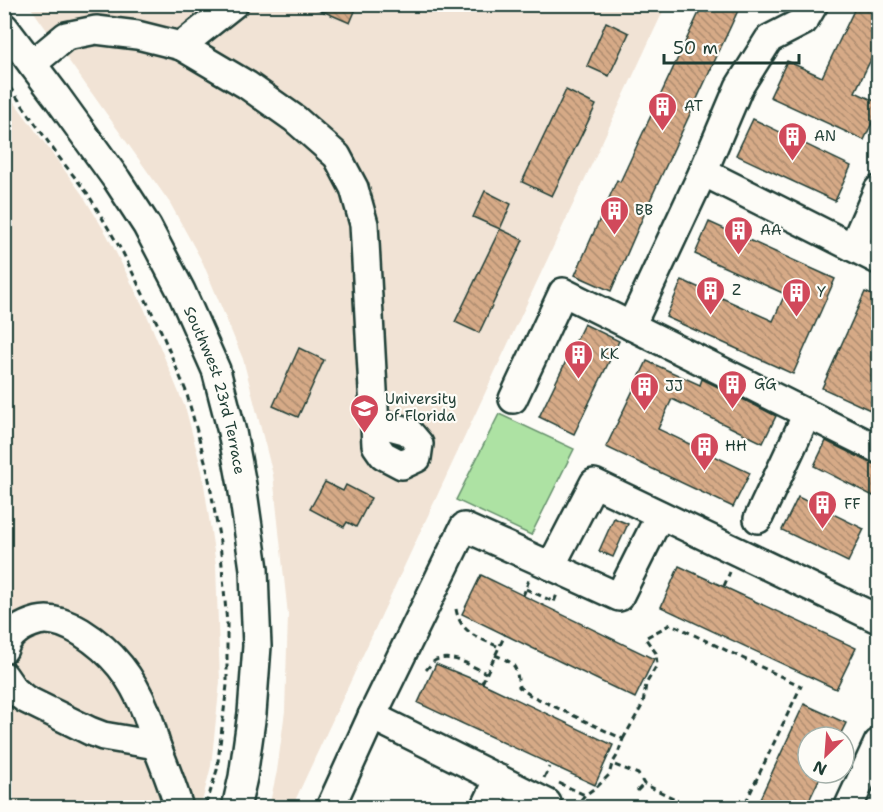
<svg xmlns="http://www.w3.org/2000/svg" width="883" height="812" viewBox="0 0 883 812" font-family="'Shantell Sans',sans-serif">
	<style>
		.built { fill: #f1e3d5 }
		.green { fill: #ade2a3; stroke: #66906c; stroke-width: 1.5 }
		.building { fill: url(#building-back-hatch); stroke: #1f3d34; stroke-width: 1.5 }
		.lines { fill: none; stroke-linecap: round; stroke-linejoin: round }
		.minor-casing { stroke: #1f3d34; stroke-width: 32 }
		.path { stroke: #1f3d34; stroke-width: 3; stroke-dasharray: 6 4.5; stroke-linecap: butt }
		.minor { stroke: #fdfcf7; stroke-width: 27 }
		.labels { text-anchor: middle; stroke-width: 4.5; stroke-linejoin: round; paint-order: stroke }
		.poi-label { font-size: 15px; fill: #1f3d34; stroke: #fdfcf7; text-anchor: start }
		.street-label { font-size: 15px; fill: #1f3d34; stroke: #fdfcf7 }
	</style>
	<defs>
		<pattern id="building-back-hatch" width="6" height="6" patternUnits="userSpaceOnUse" patternTransform="scale(1.5)"><rect width="6" height="6" fill="#d6aa87"/><path d="M-1 5l2 2M0 0l6 6M5-1l2 2" fill="none" stroke="#ad8c6f"/></pattern>
	</defs>
	<rect width="100%" height="100%" fill="#fdfcf7"/>
	<filter id="ink" filterUnits="userSpaceOnUse"><feTurbulence type="fractalNoise" baseFrequency=".0167" numOctaves="2"/><feDisplacementMap in="SourceGraphic" scale="12" xChannelSelector="R" yChannelSelector="G"/><feConvolveMatrix kernelMatrix="1 2 1 2 8 2 1 2 1" color-interpolation-filters="sRGB"/></filter>
	<g filter="url(#ink)">
		<path class="built" d="M29,5H666L292,807H269L277,771L285,711L288,615L273,475L243,359L203,263L170,203Z
			M4,88L82,194L107,235L144,308L186,410L202,471L216,565L220,682L211,766L203,798L198,807H5Z"/>
		<path class="green" d="M499,414L574,449L531,535L456,500Z"/>
		<path class="building" d="M306,4H358L350,23Z
			M703,4H741L652,196L611,291L575,275L617,180L620,182Z
			M857,4H879V43L855,92L879,103V108L864,140L770,97L787,61L822,77Z
			M606,22L629,33L609,76L587,66Z
			M566,90L596,105L552,196L522,182Z
			M753,119L851,166L835,201L736,155Z
			M485,191L511,204L500,229L473,217Z
			M709,222L835,279L793,374L666,317L682,280L773,321L785,294L695,254Z
			M500,229L523,240L479,333L455,322Z
			M865,292L879,298V414L822,388Z
			M584,324L619,341L574,434L539,417Z
			M299,348L324,360L298,417L273,406Z
			M647,361L700,385L702,379L776,416L763,443L672,399L658,429L750,473L733,507L606,447Z
			M826,441L871,463L879,465V499L814,466Z
			M325,482L343,491L346,485L371,498L356,527L347,522L344,527L310,509Z
			M798,497L864,529L848,562L782,530Z
			M614,518L628,524L613,557L599,551Z
			M679,566L856,648L836,689L661,607Z
			M481,575L654,659L635,698L462,614Z
			M436,664L482,683L613,745L595,785L418,703Z
			M804,704L846,723L839,737H808V773H822L806,807H756Z"/>
		<g class="lines">
			<defs>
				<g id="minor">
					<path id="s1" d="M4,27L57,97L117,180L147,226L181,291L216,370L232,432L242,485L254,569L255,599L257,646L252,713L243,777L236,808"/>
					<path d="M181,46L234,4"/>
					<path d="M32,64L66,36L96,30L137,35L181,46L247,85L295,119L337,156L354,188L364,224L376,445L383,455L402,465L417,458L419,444L408,431L375,422"/>
					<path d="M703,172L878,260"/>
					<path d="M853,247L878,190"/>
					<path d="M631,326L703,172L739,87L769,39L804,21L814,4"/>
					<path d="M513,399L563,292L878,449"/>
					<path d="M758,519L807,414"/>
					<path d="M551,566L619,597L660,515"/>
					<path d="M4,649C9,633 23,625 38,621C53,617 69,625 81,632C113,652 132,677 146,712C151,724 153,736 157,747C165,767 173,787 179,808"/>
					<path d="M4,676L13,689L25,699L90,731L103,736L156,745"/>
					<path d="M372,716L547,803L545,808"/>
					<path d="M330,808L372,716L464,527L551,566L594,483L878,619"/>
					<path d="M485,808L499,779"/>
					<path d="M848,808L878,743"/>
				</g>
			</defs>
			<use href="#minor" class="minor-casing"/>
			<path class="path" d="M4,79L58,156L88,194L123,253L161,331L186,391L207,468L220,542L227,624V685L217,770L209,796L204,808
				M724,586L730,572
				M526,589L554,602L557,594
				M523,596L529,580
				M456,609C460,633 479,638 499,647
				M495,655C516,664 516,664 519,687L530,695L623,739L617,756L612,764
				M426,670C429,667 432,662 436,660C454,654 471,666 486,673
				M482,683L505,635
				M623,739L643,704L646,684L657,665L656,653L645,638L671,624L801,686L743,808
				M544,778L549,767
				M559,783L585,795
				M637,791L644,784
				M574,808L585,795L598,786L609,775L612,764L638,774L644,784L694,808"/>
			<use href="#minor" class="minor"/>
		</g>
	</g>
	<defs>
		<symbol id="building-pin" viewBox="-11 -11 22 30"><path d="M0 17L-7.5 6A9.5 9.5 0 1 1 7.5 6Z" fill="#d1495b" stroke="#fdfcf7"/><path d="M-4-6H4V6H1V3H-1V6H-4ZM-2.5-4.3h1.7v1.8h-1.7ZM.8-4.3h1.7v1.8H.8ZM-2.5-1h1.7V.8h-1.7ZM.8-1h1.7V.8H.8Z" fill="#fff"/></symbol>
		<symbol id="university-pin" viewBox="-11 -11 22 30"><path d="M0 17L-7.5 6A9.5 9.5 0 1 1 7.5 6Z" fill="#d1495b" stroke="#fdfcf7"/><path d="M0-5L7-2L0 1L-7-2ZM-4 1L0 2.5L4 1V4Q0 6-4 4Z" fill="#fff"/></symbol>
	</defs>
	<g fill-rule="evenodd">
		<use href="#building-pin" x="646" y="90" width="33" height="45"/>
		<use href="#building-pin" x="776" y="120" width="33" height="45"/>
		<use href="#building-pin" x="598" y="194" width="33" height="45"/>
		<use href="#building-pin" x="722" y="214" width="33" height="45"/>
		<use href="#building-pin" x="694" y="274" width="33" height="45"/>
		<use href="#building-pin" x="780" y="276" width="33" height="45"/>
		<use href="#building-pin" x="562" y="338" width="33" height="45"/>
		<use href="#building-pin" x="716" y="368" width="33" height="45"/>
		<use href="#building-pin" x="628" y="370" width="33" height="45"/>
		<use href="#university-pin" x="348" y="392" width="33" height="45"/>
		<use href="#building-pin" x="688" y="430" width="33" height="45"/>
		<use href="#building-pin" x="806" y="488" width="33" height="45"/>
	</g>
	<g class="labels">
		<g class="poi-label">
			<text x="684" y="111">AT</text>
			<text x="814" y="141">AN</text>
			<text x="635" y="215">BB</text>
			<text x="760" y="235">AA</text>
			<text x="732" y="295">Z</text>
			<text x="817" y="297">Y</text>
			<text x="600" y="359">KK</text>
			<text x="754" y="389">GG</text>
			<text x="665" y="391">JJ</text>
			<text x="385" y="404">University<tspan x="385" dy="17">of Florida</tspan></text>
			<text x="725" y="451">HH</text>
			<text x="844" y="509">FF</text>
		</g>
		<g class="street-label">
			<text dy="5" stroke="none"><textPath href="#s1" startOffset="424">Southwest 23rd Terrace</textPath></text>
		</g>
	</g>
	<rect width="883" height="812" fill="none" stroke="#fdfcf7" stroke-width="24"/>
	<rect x="12" y="12" width="859" height="788" fill="none" stroke="#1f3d34" stroke-width="2" filter="url(#ink)"/>
	<g transform="translate(826 755) rotate(205)"><circle r="28" fill="#fdfcf7" stroke="#a4b0a9" stroke-width="1.5"/>
	<path d="M0-4.5L10 22L0 15L-10 22Z" fill="#d1495b"/>
	<text y="-9" font-size="16" font-weight="bold" text-anchor="middle" fill="#1f3d34">N</text>
	</g>
	<path d="M664 54v9h135v-9" fill="none" stroke="#1f3d34" stroke-width="3"/>
	<text x="673" y="54" font-size="18" fill="#1f3d34" stroke="#fdfcf7" stroke-width="4.5" paint-order="stroke">50 m</text>
</svg>
